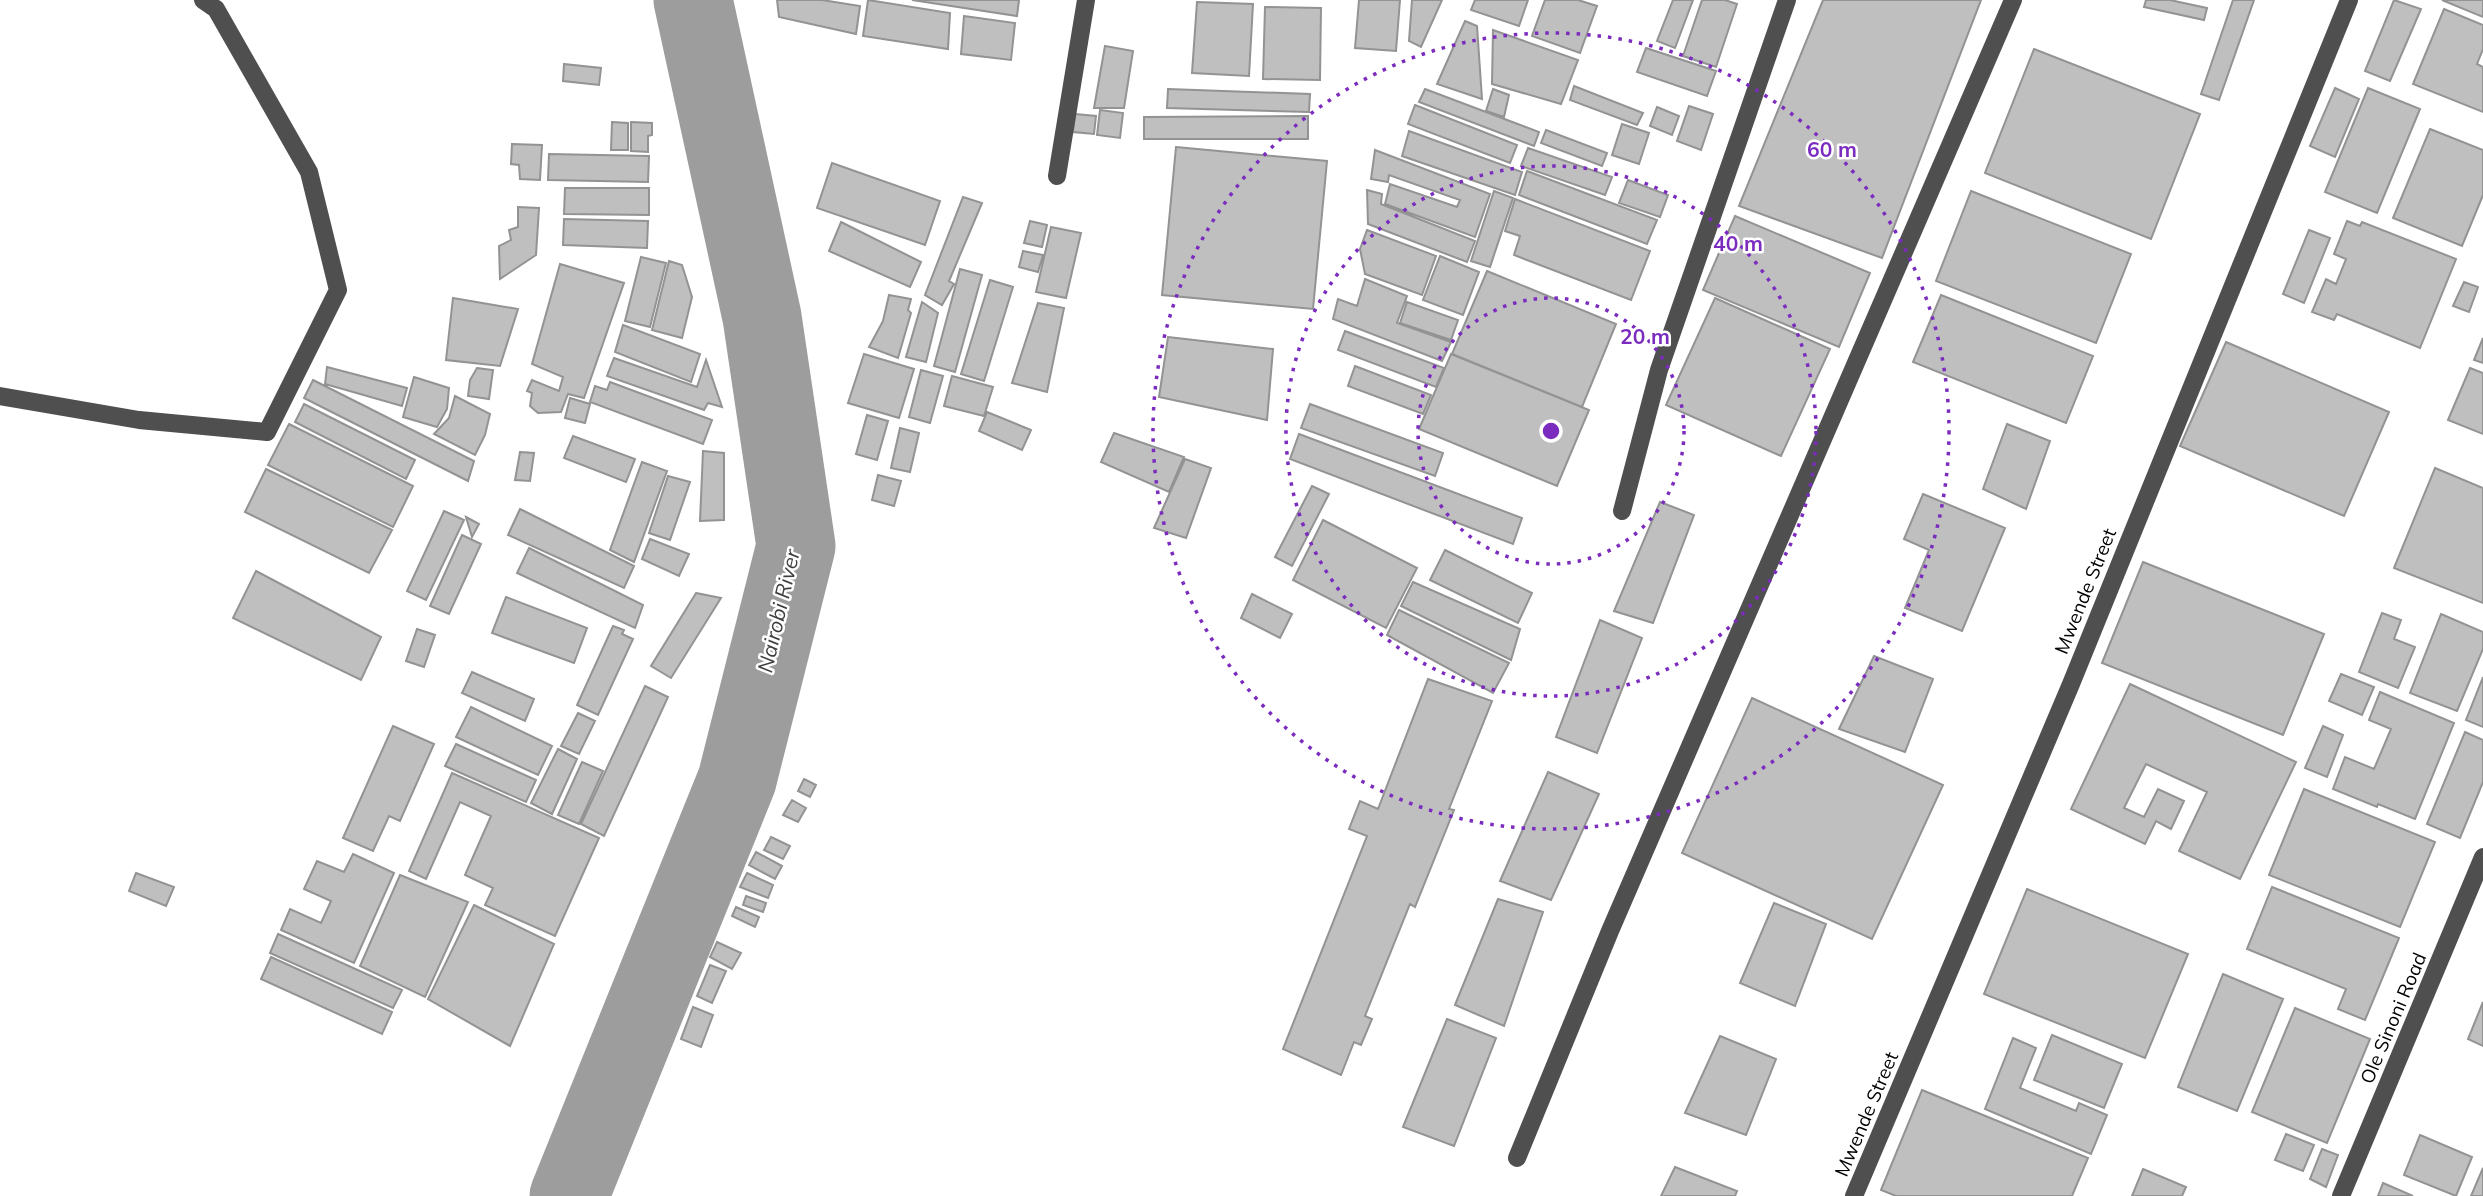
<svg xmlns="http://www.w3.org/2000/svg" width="2483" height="1196" viewBox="0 0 2483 1196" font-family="Mulish,sans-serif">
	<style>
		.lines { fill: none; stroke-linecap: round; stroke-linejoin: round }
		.river { stroke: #9d9d9d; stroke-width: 79 }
		.building { fill: #bfbfbf; stroke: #939393; stroke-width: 2 }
		.minor { stroke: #4f4f4f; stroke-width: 18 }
		.ring { fill: none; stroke: #7b2cbf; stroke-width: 3.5; stroke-dasharray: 3.5 7 }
		.labels { text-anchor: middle; stroke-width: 5; stroke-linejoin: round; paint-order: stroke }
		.street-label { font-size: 19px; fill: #000; stroke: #fff }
		.water-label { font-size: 21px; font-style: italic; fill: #3e3e3e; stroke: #fff }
		.centre { fill: #7b2cbf; stroke: #fff; stroke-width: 3.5 }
		.ring-label { font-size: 21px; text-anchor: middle; font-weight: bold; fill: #7b2cbf; stroke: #fff; stroke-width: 5; stroke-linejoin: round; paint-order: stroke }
	</style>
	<rect width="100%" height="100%" fill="#fff"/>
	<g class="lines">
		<path class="river" d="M569,1196L737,780L796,546L762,317L693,0"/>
	</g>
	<path class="building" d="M777,0H822L860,6L856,34L779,17Z
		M868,0L950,13L948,49L863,36Z
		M912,0H1019L1017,16Z
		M1359,0H1400L1396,51L1355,48Z
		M1412,0H1442L1421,47L1409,41Z
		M1475,0H1528L1519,26L1471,10Z
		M1545,0H1578L1597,6L1580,53L1532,36Z
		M1673,0H1693L1675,48L1657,41Z
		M1702,0H1725L1737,4L1716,67L1683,56Z
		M1823,0H1981L1882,258L1739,206Z
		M2146,0H2170L2207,8L2204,20L2144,7Z
		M2233,0H2254L2219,100L2201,94Z
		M2394,0L2421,9L2390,81L2365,71Z
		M2442,0H2483V17Z
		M1197,2L1253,4L1249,76L1192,73Z
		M1265,7L1321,8L1320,80L1263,79Z
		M2444,9L2483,25V49L2477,64L2483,67V112L2413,84Z
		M964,16L1015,23L1011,60L961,54Z
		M1465,21L1477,26L1482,99L1437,84Z
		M1493,30L1578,60L1561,104L1492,84Z
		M1105,46L1133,51L1124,108H1094Z
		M1646,48L1716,71L1707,96L1637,72Z
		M2034,49L2200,114L2151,239L1985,173Z
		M564,64L601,68L599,85L563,81Z
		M1574,86L1643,113L1637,125L1570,100Z
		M2335,88L2359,99L2335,157L2310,146Z
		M2368,88L2420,109L2377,213L2325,192Z
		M1168,89L1310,94L1309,112L1167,108Z
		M1425,89L1539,132L1534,146L1419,102Z
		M1493,89L1509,95L1504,117L1486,111Z
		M1415,105L1517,145L1510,163L1408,124Z
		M1689,106L1713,114L1701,150L1677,141Z
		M1657,107L1679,116L1672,135L1650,126Z
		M1100,110L1123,113L1120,138L1097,135Z
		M1075,114L1096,116L1094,134L1073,132Z
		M1308,116V139H1144V117Z
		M612,122L628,123V150H611Z
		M631,122L652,123V135L648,136V152L631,151Z
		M1622,124L1649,133L1639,164L1612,155Z
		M2430,129L2483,150V195L2462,246L2393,218Z
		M1546,130L1607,153L1602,166L1541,143Z
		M1409,131L1522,172L1515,195L1402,156Z
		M512,144L542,145L540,180L520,179L519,165L511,164Z
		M1176,147L1327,161L1313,309L1162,295Z
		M1528,148L1612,177L1605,195L1521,166Z
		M1375,150L1490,194L1475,237L1385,204L1390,184L1457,207L1460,200L1389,175L1388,182L1371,179Z
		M549,154L649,156L648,182L548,180Z
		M832,163L940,201L925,245L817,208Z
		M1527,171L1657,220L1647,244L1519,195Z
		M1628,180L1668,195L1660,217L1619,203Z
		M565,188H649V215L564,214Z
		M1367,190L1382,194L1381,204L1475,241L1467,262L1368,224Z
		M1494,191L1513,198L1490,267L1471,261Z
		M1971,191L2131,254L2096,343L1936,281Z
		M963,197L982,203L949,281L954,284L942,305L925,295Z
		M1515,199L1650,251L1631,300L1514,255L1520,236L1505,231Z
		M518,207L539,208L536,255L500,279L499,246L511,240L509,230L518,227Z
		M1735,216L1870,273L1839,347L1703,290Z
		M564,219L648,221L647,248L563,245Z
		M1030,221L1047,225L1042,247L1024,243Z
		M2347,221L2360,226L2362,222L2456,259L2420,348L2337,314L2334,320L2312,312L2326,279L2336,284L2346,259L2334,254Z
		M841,222L921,262L910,287L829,251Z
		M1051,227L1081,233L1066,298L1036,292Z
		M1367,230L1436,256L1422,295L1365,274L1360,249Z
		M2309,230L2330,238L2304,303L2283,294Z
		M1023,251L1043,255L1038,272L1019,267Z
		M1440,256L1479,272L1463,315L1423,300Z
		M641,257L666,263L650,327L625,321Z
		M669,261L682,265L692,297L682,338L652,330Z
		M560,264L624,283L584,398L568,394L561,412L538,413L530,406L532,393L527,391L532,380L559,391L563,377L532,364Z
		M960,269L982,275L955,372L934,366Z
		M1487,271L1616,324L1582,407L1452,354Z
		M1365,279L1407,296L1397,323L1451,342L1442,361L1333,319L1338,299L1357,306Z
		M990,280L1013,287L984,381L961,374Z
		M2464,282L2478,287L2469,312L2453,306Z
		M889,295L911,299L908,310L911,313L898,358L869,347L883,321Z
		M1941,295L2093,356L2066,423L1913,362Z
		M453,298L518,309L500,366L446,360Z
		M1715,298L1830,349L1781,456L1666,405Z
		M922,302L938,313L926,362L906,357Z
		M1407,302L1458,320L1451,340L1400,323Z
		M1038,303L1064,308L1047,392L1012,383Z
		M623,325L700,354L691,382L615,352Z
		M1345,331L1444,368L1436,387L1338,350Z
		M1168,337L1273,349L1267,420L1159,397Z
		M2483,338V363L2474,360Z
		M2226,342L2389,412L2344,516L2180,446Z
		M864,354L914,369L899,418L848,403Z
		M1451,354L1589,410L1557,486L1419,429Z
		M614,358L697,387L706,360L722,407L708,403L704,410L607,376Z
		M1355,366L1431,395L1423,414L1348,386Z
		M327,367L407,388L402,406L325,384Z
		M477,368L493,370L489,399L468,396L470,380Z
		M2470,368L2483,373V434L2448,420Z
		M921,370L943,376L930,423L909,417Z
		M952,376L993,387L984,416L944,406Z
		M414,377L449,388L447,409L437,427L403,417Z
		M313,380L474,461L468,481L304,398Z
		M610,382L712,420L703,444L590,402L595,386L607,390Z
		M455,396L490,414L485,435L475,455L434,434L449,418Z
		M570,398L590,404L585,423L565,418Z
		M304,404L415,460L406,479L295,422Z
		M1310,404L1443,453L1435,476L1301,428Z
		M987,412L1031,430L1022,450L979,431Z
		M867,415L888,421L877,460L856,454Z
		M289,424L413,486L393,527L268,465Z
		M2007,424L2050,441L2026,509L1983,489Z
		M900,428L919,433L910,472L891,468Z
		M1114,433L1184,457L1169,492L1101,462Z
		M1299,434L1522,518L1513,544L1290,459Z
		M573,436L635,459L626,482L564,458Z
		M703,451L724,453V520L700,521Z
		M520,452L534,453L530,481L515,480Z
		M1185,459L1211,468L1186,538L1154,528Z
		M642,462L667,471L634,562L610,550Z
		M2435,468L2483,488V603L2394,568Z
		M266,469L392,530L369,573L245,512Z
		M878,475L901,481L894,506L872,500Z
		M668,476L690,482L670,540L649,533Z
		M1312,486L1329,494L1292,566L1275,557Z
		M1923,494L2005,528L1962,631L1905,608L1929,550L1904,539Z
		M1660,502L1694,515L1653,623L1614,611Z
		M520,509L634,566L624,588L508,535Z
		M444,511L464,520L426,600L407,591Z
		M466,517L479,524L472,537Z
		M1323,520L1417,568L1386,628L1293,580Z
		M462,535L481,544L449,614L430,606Z
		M650,539L689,554L679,576L642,559Z
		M529,548L643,605L635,628L517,573Z
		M1445,550L1532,593L1518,623L1430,580Z
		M2143,562L2324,634L2283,735L2102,663Z
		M256,571L381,637L361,680L233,618Z
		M1413,582L1520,629L1511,660L1401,606Z
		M696,593L721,598L671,678L651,666Z
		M1252,594L1292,614L1280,638L1241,618Z
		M506,597L587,628L574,663L492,633Z
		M1399,610L1509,663L1493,693L1387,635Z
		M2382,613L2401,620L2394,639L2415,647L2398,688L2359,672Z
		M2441,614L2483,632V649L2457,711L2410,693Z
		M1600,620L1642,638L1597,753L1556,737Z
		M613,626L624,630L622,634L633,639L598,715L577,705Z
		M417,629L435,635L424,667L406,661Z
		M1874,656L1933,679L1905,752L1839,729Z
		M472,672L534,699L525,721L462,693Z
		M2341,674L2374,687L2362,715L2329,701Z
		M2483,677V727L2466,720Z
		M1428,679L1492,701L1449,809L1454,810L1415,907L1410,904L1365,1016L1372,1019L1361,1045L1354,1042L1341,1075L1283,1049L1367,836L1349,829L1360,801L1378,809Z
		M2130,684L2296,762L2240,879L2179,851L2207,792L2146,764L2124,808L2144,817L2158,789L2184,801L2171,829L2156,821L2145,844L2071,809Z
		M645,686L668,697L604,836L581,824Z
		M2380,692L2454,723L2415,819L2378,804L2377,807L2333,789L2345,757L2374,769L2391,729L2369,720Z
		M1752,698L1943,785L1872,939L1682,853Z
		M471,707L552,746L538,775L456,737Z
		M578,713L595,721L579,754L561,746Z
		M393,726L434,744L400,821L389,816L373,851L343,838Z
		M2323,726L2343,735L2327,777L2305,768Z
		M2465,732L2483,740V782L2460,838L2427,824Z
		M456,744L536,780L526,802L445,766Z
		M558,749L577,759L552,814L531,803Z
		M582,762L603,771L579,824L558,815Z
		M1548,772L1599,794L1551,900L1500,881Z
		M452,773L599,838L555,936L485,905L493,888L465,875L491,816L460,802L426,879L409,871Z
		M804,779L816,785L810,797L798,791Z
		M2304,789L2435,842L2400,927L2269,875Z
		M792,800L806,808L798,822L783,815Z
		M771,837L790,846L783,859L764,850Z
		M756,852L782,866L775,879L749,865Z
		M353,854L394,873L354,963L281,930L290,909L321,923L331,901L304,889L317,861L344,872Z
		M136,873L174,887L166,906L129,891Z
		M747,873L773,885L768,898L740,887Z
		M400,875L468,902L425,997L360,966Z
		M2272,887L2399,938L2365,1020L2338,1009L2346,989L2247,949Z
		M2027,889L2188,954L2145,1058L1984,994Z
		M746,896L766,903L763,912L743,905Z
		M1498,899L1543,912L1504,1026L1455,1005Z
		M1774,903L1826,924L1795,1006L1740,983Z
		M474,905L554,944L510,1046L428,999Z
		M736,907L759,917L755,927L732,916Z
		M278,934L402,990L393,1008L270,953Z
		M717,942L741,953L732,969L710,957Z
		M271,957L392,1012L382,1034L261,979Z
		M710,965L726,971L712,1003L697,996Z
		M2223,974L2283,999L2237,1111L2178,1087Z
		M2483,1002V1046L2468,1039Z
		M693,1007L713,1015L701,1047L681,1039Z
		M2295,1008L2370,1039L2327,1143L2252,1112Z
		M1447,1019L1496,1038L1454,1146L1403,1127Z
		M2052,1035L2122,1064L2104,1108L2034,1080Z
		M1720,1036L1776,1059L1746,1135L1685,1113Z
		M2013,1038L2036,1048L2020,1088L2076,1111L2079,1103L2107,1115L2091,1154L1985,1109Z
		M1922,1090L2088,1158L2072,1196H1896L1881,1190Z
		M2286,1134L2314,1145L2303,1171L2275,1160Z
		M2420,1135L2472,1157L2456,1196L2404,1175Z
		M2322,1149L2338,1155L2326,1187L2310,1179Z
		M1675,1167L1737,1191L1735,1196H1661Z
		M2483,1168V1196H2471Z
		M2143,1169L2186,1187L2182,1196H2132Z
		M2383,1183L2413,1196H2378Z"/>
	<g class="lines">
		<path class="minor" d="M1057,176L1086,0
			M0,396L139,420L267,432L338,290L309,172L216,9L203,0
			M1622,511L1659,370L1787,0
			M1517,1158L1610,931L2013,0
			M1854,1196L2071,684L2349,0
			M2341,1196L2483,857"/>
	</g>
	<g class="ring">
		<circle cx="1551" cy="431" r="133"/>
		<circle cx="1551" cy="431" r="265"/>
		<circle cx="1551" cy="431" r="398"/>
	</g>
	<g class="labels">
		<g class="street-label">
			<text transform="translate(2085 591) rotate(-68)" y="7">Mwende Street</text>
			<text transform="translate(2393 1018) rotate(-67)" y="7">Ole Sinoni Road</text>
			<text transform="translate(1866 1114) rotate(-67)" y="7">Mwende Street</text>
		</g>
		<g class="water-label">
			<text transform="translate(779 611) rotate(-77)" y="7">Nairobi River</text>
		</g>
	</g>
	<circle cx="1551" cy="431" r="10" class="centre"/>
	<g class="ring-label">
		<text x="1832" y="157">60 m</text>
		<text x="1738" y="251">40 m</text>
		<text x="1645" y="344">20 m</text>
	</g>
</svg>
